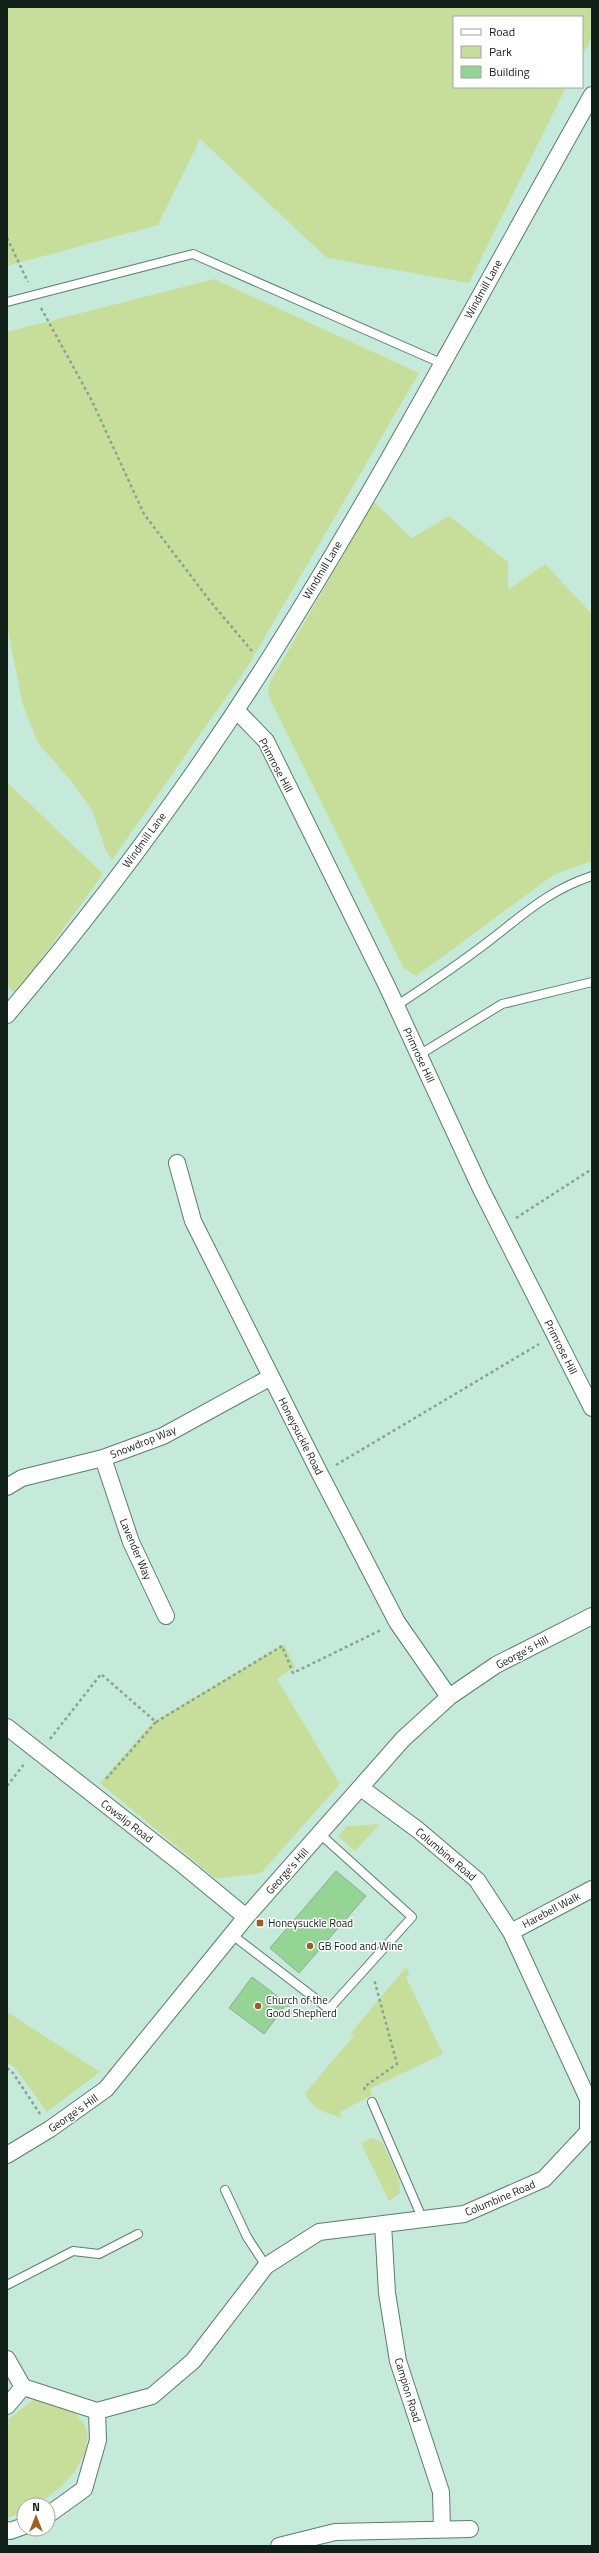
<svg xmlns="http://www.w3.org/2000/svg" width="599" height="2553" viewBox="0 0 599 2553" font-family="'Titillium Web',sans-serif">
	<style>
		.green { fill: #c7de9a }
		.building { fill: #94d494; stroke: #93ac92 }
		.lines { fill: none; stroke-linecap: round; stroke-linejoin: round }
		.lane-casing { stroke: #5b7d6e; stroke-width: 10 }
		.street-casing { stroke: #5b7d6e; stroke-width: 18 }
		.path { stroke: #86a396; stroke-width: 2.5; stroke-dasharray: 3 3; stroke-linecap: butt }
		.lane { stroke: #fff; stroke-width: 8 }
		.street { stroke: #fff; stroke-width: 16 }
		.poi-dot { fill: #9c5e23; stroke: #fff; stroke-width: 1.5 }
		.labels { text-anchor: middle; stroke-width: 3; stroke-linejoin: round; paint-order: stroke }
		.street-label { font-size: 11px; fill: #111f19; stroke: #fff }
		.poi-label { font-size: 11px; fill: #111f19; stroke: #fff; text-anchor: start }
	</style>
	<rect width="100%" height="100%" fill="#c5ead9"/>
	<path class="green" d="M7,7H592V38L582,56V17H454V87H566L469,283L327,258L200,139L158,225L7,266Z
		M214,279L419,373L248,666L112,860L106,851L92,810L73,783L38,743L23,705L7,626V332Z
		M374,502L412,538L449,516L508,562V590L545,564L592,614V861L555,874L416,976L403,967L268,695L270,682Z
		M7,782L103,874L16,994L7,985Z
		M284,1644L295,1667L277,1679L340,1784L261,1873L216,1879L100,1783L153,1722Z
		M380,1824L355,1851L338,1836L347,1826Z
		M406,1967L410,1974L406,1977L443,2054L370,2089L372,2095L340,2112L342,2118C325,2112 312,2110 305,2093L354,2036L350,2034Z
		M7,2012L100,2072L47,2112L16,2069L7,2062Z
		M371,2138L382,2142L399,2179L400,2193L389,2201L361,2143Z
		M34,2399L72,2410L83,2422L88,2434L85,2453L74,2473L63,2485L37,2505H24V2512L7,2518V2420Z"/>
	<path class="building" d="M336,1871L366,1896L299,1973L270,1948Z
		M252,1977L290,2006H285L264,2034L229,2008Z"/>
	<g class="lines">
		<defs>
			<path id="lane" d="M7,302L193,254L441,363
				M396,1006C428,985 459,964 489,941C524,914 549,890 592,876
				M419,1055L502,1004L592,982
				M231,1934L329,2009L412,1917L320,1834
				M372,2102L423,2220
				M225,2190L247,2237L266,2266
				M7,2285L73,2251L99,2254L138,2234"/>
			<path id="street" d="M236,710L266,741L387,986L480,1187L592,1408
				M7,1015C100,905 187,788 264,667C382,481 484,286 592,95
				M177,1163L193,1221L320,1474L397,1622L449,1697
				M103,1458L131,1542L166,1616
				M7,1487L22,1478L103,1458L163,1436L271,1377
				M7,1727L183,1865L246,1917
				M511,1932L592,1889
				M7,2155L50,2129L106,2089L246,1917L403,1739L449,1697L496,1665L592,1616
				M383,2224L387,2293L398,2361L441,2492L442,2529
				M7,2359L23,2387L97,2411L152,2396L193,2361L266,2266L319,2232L464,2214L544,2179L588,2132V2099L511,1932L477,1880L418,1830L361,1788
				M7,2406L23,2387
				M48,2515L84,2489L98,2440L97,2411
				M7,2530L10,2531L24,2526
				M279,2546L335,2532L470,2529"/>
		</defs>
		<use href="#lane" class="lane-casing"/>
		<use href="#street" class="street-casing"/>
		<path class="path" d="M7,238L28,282
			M41,308L92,401L144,514L210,601L252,651
			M516,1218L592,1169
			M336,1465L539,1344
			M156,1722L282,1646L293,1673L381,1630
			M50,1739L101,1674L156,1722L105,1780
			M7,1786L25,1763
			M7,2068L13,2073L40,2114
			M365,2090L364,2087L397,2064L374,1979"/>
		<use href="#lane" class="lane"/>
		<use href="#street" class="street"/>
	</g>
	<g class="poi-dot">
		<rect x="256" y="1919" width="8" height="8" rx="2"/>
		<circle cx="310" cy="1946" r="4"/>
		<circle cx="258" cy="2006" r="4"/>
	</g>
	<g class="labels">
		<g class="street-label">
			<text transform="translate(483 289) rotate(-61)" y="4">Windmill Lane</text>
			<text transform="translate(322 570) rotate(-59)" y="4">Windmill Lane</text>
			<text transform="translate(276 765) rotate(62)" y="4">Primrose Hill</text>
			<text transform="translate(144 840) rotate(-54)" y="4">Windmill Lane</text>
			<text transform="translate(419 1055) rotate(65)" y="4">Primrose Hill</text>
			<text transform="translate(561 1347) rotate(63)" y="4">Primrose Hill</text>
			<text transform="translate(301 1436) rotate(63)" y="4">Honeysuckle Road</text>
			<text transform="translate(143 1442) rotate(-22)" y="4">Snowdrop Way</text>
			<text transform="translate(136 1549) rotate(67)" y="4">Lavender Way</text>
			<text transform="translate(522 1652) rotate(-28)" y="4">George's Hill</text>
			<text transform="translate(127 1821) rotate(38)" y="4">Cowslip Road</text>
			<text transform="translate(446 1854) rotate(40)" y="4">Columbine Road</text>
			<text transform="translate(287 1871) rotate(-48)" y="4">George's Hill</text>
			<text transform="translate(551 1910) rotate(-28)" y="4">Harebell Walk</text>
			<text transform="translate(73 2113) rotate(-35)" y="4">George's Hill</text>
			<text transform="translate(500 2198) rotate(-23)" y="4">Columbine Road</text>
			<text transform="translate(408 2390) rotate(73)" y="4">Campion Road</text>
		</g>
		<g class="poi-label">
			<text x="268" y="1927">Honeysuckle Road</text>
			<text x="318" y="1950">GB Food and Wine</text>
			<text x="266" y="2004">Church of the<tspan x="266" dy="13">Good Shepherd</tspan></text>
		</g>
	</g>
	<rect width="599" height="2553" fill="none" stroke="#111f19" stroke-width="16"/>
	<rect x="453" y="16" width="130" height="72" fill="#ffffff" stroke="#a0a5a3"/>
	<rect x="461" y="29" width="20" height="6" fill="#ffffff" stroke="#a0a5a3"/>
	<text x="489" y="36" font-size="12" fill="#111f19">Road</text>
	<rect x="461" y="46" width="20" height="12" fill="#c7de9a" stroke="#a0a5a3"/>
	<text x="489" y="56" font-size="12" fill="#111f19">Park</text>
	<rect x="461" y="66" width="20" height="12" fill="#94d494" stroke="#a0a5a3"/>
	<text x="489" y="76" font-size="12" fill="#111f19">Building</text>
	<g transform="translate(36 2517)"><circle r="19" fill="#ffffff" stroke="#a0a5a3"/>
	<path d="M0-3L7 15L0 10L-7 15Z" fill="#9c5e23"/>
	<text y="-6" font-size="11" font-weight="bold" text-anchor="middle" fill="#111f19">N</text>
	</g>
</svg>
